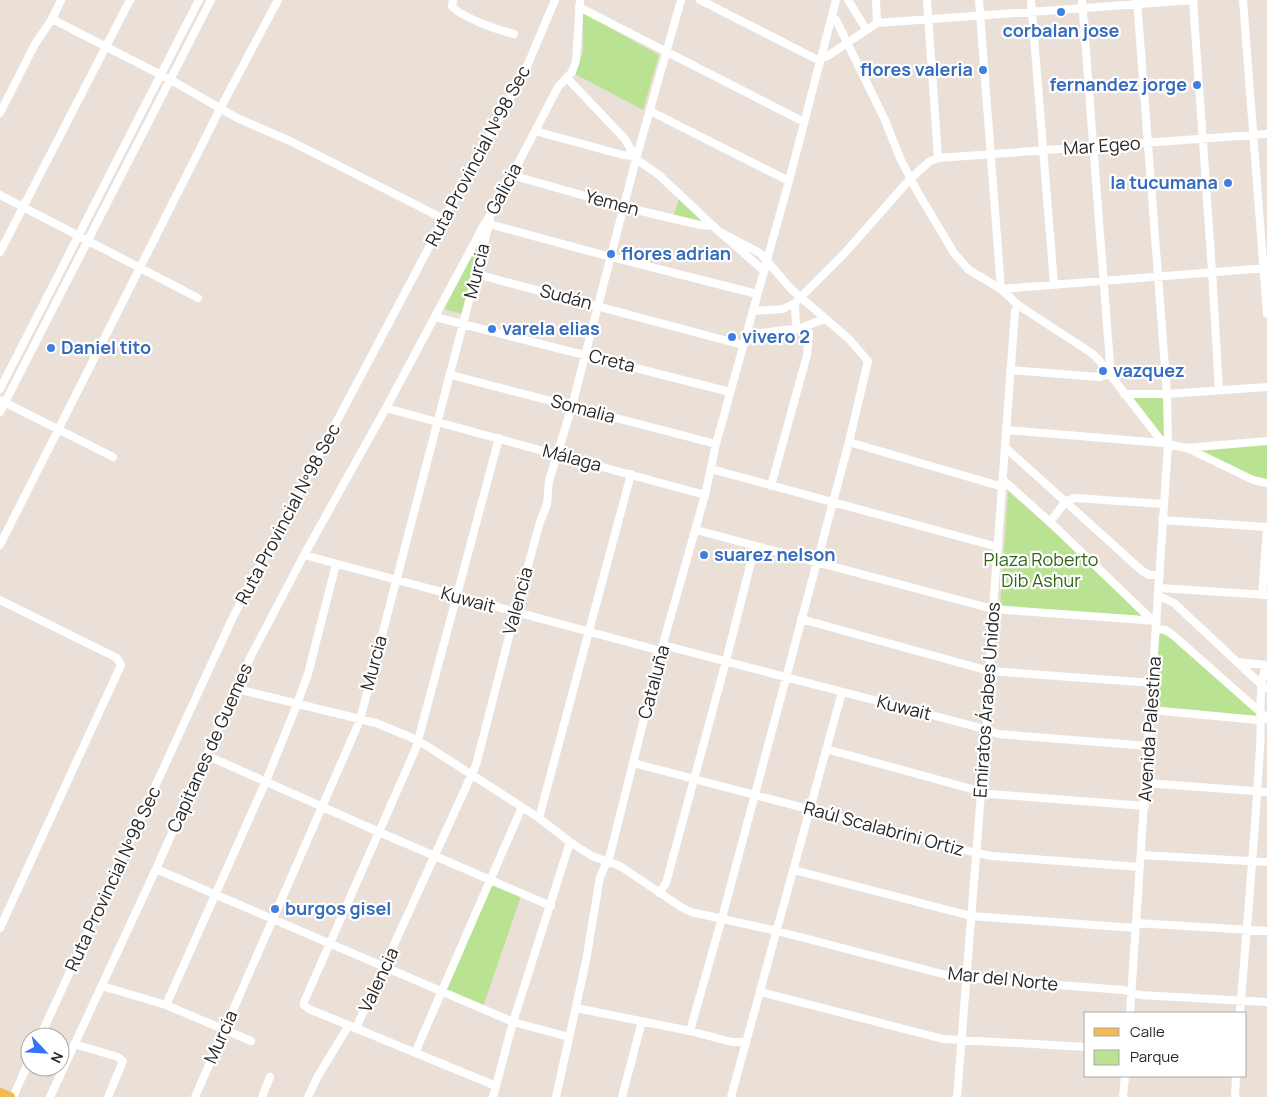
<svg xmlns="http://www.w3.org/2000/svg" width="1267" height="1097" viewBox="0 0 1267 1097" font-family="Manrope,sans-serif">
	<style>
		.green { fill: #b9e393 }
		.lines { fill: none; stroke-linecap: round; stroke-linejoin: round }
		.minor { stroke: #fff; stroke-width: 8 }
		.major { stroke: #f3b955; stroke-width: 10 }
		.shop-dot { fill: #3f7fe0; stroke: #fff; stroke-width: 2 }
		.labels { text-anchor: middle; stroke-width: 4.5; stroke-linejoin: round; paint-order: stroke }
		.shop-label { font-size: 18px; font-weight: bold; fill: #366cbe; stroke: #fff; text-anchor: start }
		.street-label { font-size: 18px; fill: #282828; stroke: #fff }
		.park-label { font-size: 18px; fill: #326517; stroke: #fff }
	</style>
	<rect width="100%" height="100%" fill="#ebe0d8"/>
	<path class="green" d="M583,13L659,55L643,110L575,74L583,51Z
		M679,198L700,218L701,223L674,215Z
		M476,248L480,249L462,314L444,309Z
		M1125,395H1166L1168,445Z
		M1267,442V482L1188,448Z
		M1008,491L1078,553L1143,616L1000,607Z
		M1157,630L1165,631L1260,714V719L1155,707Z
		M491,883L521,896L483,1007L444,991Z"/>
	<g class="lines">
		<path class="minor" d="M453,0L452,6C460,17 501,31 514,34
			M700,0L820,61
			M848,0L866,29
			M876,0L877,23
			M927,0L938,158
			M979,0L1001,289
			M1031,0L1054,284
			M1193,0L1212,271L1219,390
			M1243,0L1267,314
			M579,7L804,122
			M52,19L171,80L237,118L290,141L444,219
			M836,20L885,120L900,158L917,191L954,253L969,270L1001,289L1018,305L1090,352L1098,359L1163,443
			M821,57H826L877,23L1194,0
			M567,78L625,139L636,159L659,175L713,226L763,270
			M650,111L789,181
			M0,113L35,44L52,19L61,0
			M535,131L623,155L634,156
			M511,175L624,207L700,225L713,226
			M0,195L198,298
			M485,223L611,257L757,294
			M0,252L130,0
			M476,274L743,345
			M1001,289L1267,268
			M795,303L796,329
			M753,311L783,309L795,303L843,255L911,178L930,161L938,158L1267,134
			M435,317L730,392
			M801,328L824,319
			M745,335L801,328L809,333L807,355L771,486
			M1010,370L1100,377L1109,374L1110,364L1082,0
			M451,375L716,444
			M0,389L199,0
			M1124,394H1167L1267,387
			M0,400L113,457
			M386,408L705,495
			M0,412L211,0
			M1007,430L1163,443L1186,448L1267,441
			M849,442L1003,487
			M1006,448L1141,570L1149,575H1160
			M1187,448L1253,480L1267,483
			M711,469L998,547
			M1003,480L1050,522L1153,621
			M1162,520L1267,527
			M1050,522L1066,501L1075,498L1163,504
			M696,530L993,609L1157,621
			M0,545L221,107L278,0
			M304,555L661,651
			M1160,588L1267,595
			M1262,595L1267,529
			M1159,596L1174,603L1265,688
			M0,600L117,658L121,665L0,928
			M801,619L989,671L1153,683
			M1157,629L1165,630L1173,635L1267,718
			M663,645L977,727L998,734L1149,746
			M1237,662L1267,665
			M237,689L376,723L410,737L427,746L539,818L570,842L592,856L620,866L681,907L691,912L777,931L954,977L1124,990L1140,995L1267,1002
			M1151,710L1258,720L1265,719
			M826,749L990,794L1145,806
			M208,756L379,832L551,906
			M633,763L976,853L992,856L1140,867
			M1146,783L1267,792
			M539,818L631,474
			M1141,855L1267,862
			M156,869L513,1022L569,1037
			M794,870L971,916L1136,928
			M659,893L666,883L726,661L755,546
			M1136,923L1267,931
			M102,986L166,1005L251,1041
			M761,992L943,1039L1086,1047
			M166,1005L266,781L292,717L308,674L336,564
			M576,1008L690,1031L732,1042H746
			M1130,1013L1168,445L1167,394L1137,0
			M1240,1013C1247,925 1255,836 1260,748C1262,727 1257,681 1267,665
			M356,1028L476,765L515,613L540,522L547,504L549,481L572,406L636,159L681,0
			M690,1031L722,918L849,442L868,361L849,339L791,289L760,253L722,233
			M40,1037L232,619L444,219L525,71L555,0
			M74,1044L118,1057L123,1061L108,1097
			M415,1053L522,807
			M496,1086L309,1009L304,1005V1002L416,748L499,438
			M13,1097L30,1059
			M50,1097L156,869L251,656L304,555L386,408L485,223L495,208L558,87L572,72L576,61L580,0
			M195,1097L360,720L490,220
			M262,1097L270,1077
			M308,1097L318,1076L349,1025
			M493,1097L513,1022L570,842
			M556,1097L586,961L600,877L610,855L661,651L705,495L716,444L789,181L836,0
			M622,1097L642,1021
			M731,1097C769,962 804,827 842,692
			M957,1097L986,730L993,609L1015,311L1018,305
			M1123,1097L1125,1076
			M1235,1097L1236,1076"/>
		<path class="major" d="M0,1093L10,1097"/>
	</g>
	<g class="shop-dot">
		<circle cx="1061" cy="12" r="5"/>
		<circle cx="983" cy="70" r="5"/>
		<circle cx="1197" cy="85" r="5"/>
		<circle cx="1228" cy="183" r="5"/>
		<circle cx="611" cy="254" r="5"/>
		<circle cx="492" cy="329" r="5"/>
		<circle cx="732" cy="337" r="5"/>
		<circle cx="51" cy="348" r="5"/>
		<circle cx="1103" cy="371" r="5"/>
		<circle cx="704" cy="555" r="5"/>
		<circle cx="275" cy="909" r="5"/>
	</g>
	<g class="labels">
		<g class="shop-label">
			<text x="1061" y="37" text-anchor="middle">corbalan jose</text>
			<text x="973" y="76" text-anchor="end">flores valeria</text>
			<text x="1187" y="91" text-anchor="end">fernandez jorge</text>
			<text x="1218" y="189" text-anchor="end">la tucumana</text>
			<text x="621" y="260">flores adrian</text>
			<text x="502" y="335">varela elias</text>
			<text x="742" y="343">vivero 2</text>
			<text x="61" y="354">Daniel tito</text>
			<text x="1113" y="377">vazquez</text>
			<text x="714" y="561">suarez nelson</text>
			<text x="285" y="915">burgos gisel</text>
		</g>
		<g class="street-label">
			<text transform="translate(1102 146) rotate(-4)" y="6">Mar Egeo</text>
			<text transform="translate(478 156) rotate(-62)" y="6">Ruta Provincial Nº98 Sec</text>
			<text transform="translate(504 189) rotate(-62)" y="6">Galicia</text>
			<text transform="translate(612 203) rotate(15)" y="6">Yemen</text>
			<text transform="translate(477 271) rotate(-76)" y="6">Murcia</text>
			<text transform="translate(566 297) rotate(15)" y="6">Sudán</text>
			<text transform="translate(612 361) rotate(14)" y="6">Creta</text>
			<text transform="translate(583 409) rotate(15)" y="6">Somalia</text>
			<text transform="translate(572 458) rotate(15)" y="6">Málaga</text>
			<text transform="translate(288 514) rotate(-62)" y="6">Ruta Provincial Nº98 Sec</text>
			<text transform="translate(468 600) rotate(15)" y="6">Kuwait</text>
			<text transform="translate(518 601) rotate(-75)" y="6">Valencia</text>
			<text transform="translate(374 663) rotate(-75)" y="6">Murcia</text>
			<text transform="translate(654 682) rotate(-75)" y="6">Cataluña</text>
			<text transform="translate(987 700) rotate(-86)" y="6">Emiratos Árabes Unidos</text>
			<text transform="translate(904 708) rotate(14)" y="6">Kuwait</text>
			<text transform="translate(1150 729) rotate(-86)" y="6">Avenida Palestina</text>
			<text transform="translate(210 748) rotate(-66)" y="6">Capitanes de Guemes</text>
			<text transform="translate(884 829) rotate(15)" y="6">Raúl Scalabrini Ortiz</text>
			<text transform="translate(113 879) rotate(-65)" y="6">Ruta Provincial Nº98 Sec</text>
			<text transform="translate(1003 979) rotate(6)" y="6">Mar del Norte</text>
			<text transform="translate(379 980) rotate(-65)" y="6">Valencia</text>
			<text transform="translate(221 1037) rotate(-66)" y="6">Murcia</text>
		</g>
		<g class="park-label">
			<text x="1041" y="566">Plaza Roberto<tspan x="1041" dy="21">Dib Ashur</tspan></text>
		</g>
	</g>
	<rect x="1084" y="1012" width="162" height="65" fill="#ffffff" stroke="#a9a9a9"/>
	<rect x="1094" y="1028" width="25" height="8" fill="#f3b955" stroke="#a9a9a9"/>
	<text x="1130" y="1037" font-size="15" fill="#282828">Calle</text>
	<rect x="1094" y="1050" width="25" height="15" fill="#b9e393" stroke="#a9a9a9"/>
	<text x="1130" y="1062" font-size="15" fill="#282828">Parque</text>
	<g transform="translate(45 1052) rotate(115)"><circle r="24" fill="#ffffff" stroke="#a9a9a9"/>
	<path d="M0-4L9 19L0 12L-9 19Z" fill="#3374fe"/>
	<text y="-8" font-size="14" font-weight="bold" text-anchor="middle" fill="#282828">N</text>
	</g>
</svg>
